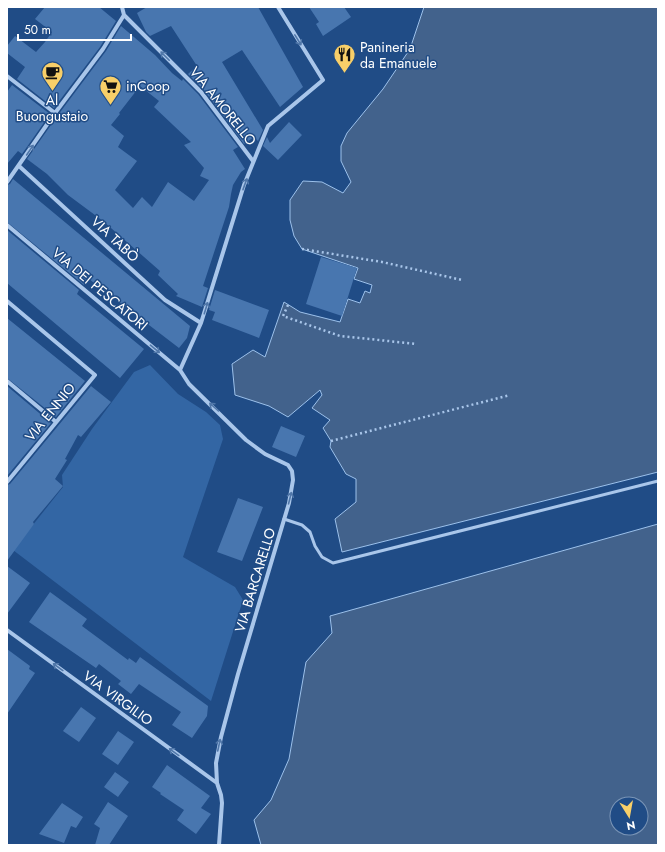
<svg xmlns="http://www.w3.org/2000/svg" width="665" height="852" viewBox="0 0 665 852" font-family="Jost,sans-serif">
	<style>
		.green { fill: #3366a4 }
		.water { fill: #42628c; stroke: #9cc1eb; fill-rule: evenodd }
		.building { fill: #4876af; fill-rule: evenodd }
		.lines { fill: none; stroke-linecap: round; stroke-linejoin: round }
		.path { stroke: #a9c6ea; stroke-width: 2.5; stroke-dasharray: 2 3; stroke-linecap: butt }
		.lane { stroke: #a9c6ea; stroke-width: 3 }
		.street { stroke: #a9c6ea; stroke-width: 4 }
		.oneway { stroke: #5077a9 }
		.labels { text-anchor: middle; stroke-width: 3; stroke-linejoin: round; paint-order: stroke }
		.poi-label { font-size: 14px; fill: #fff; stroke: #204c86; text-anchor: start }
		.street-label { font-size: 14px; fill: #fff; stroke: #204c86 }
	</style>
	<rect width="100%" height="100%" fill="#204c86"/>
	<path class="green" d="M150,365L178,394L206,412L220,425L223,439L183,557L235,587L243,600L211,701L13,550L63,487L62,475L92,429L134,372Z"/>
	<path class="water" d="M424,7H658V472L342,552L335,519L356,502V479L346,474L330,447L331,441L323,428L330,420L312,408L322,395L320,390L288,417L269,406L235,395L232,364L253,350L265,357L284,302L300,312L340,322L348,299L360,303L365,291L370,293L372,285L354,279L358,268L302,249L294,236L290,220V200L303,181L322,182L343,193L351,182L341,161V146L347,133L383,89L410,49Z
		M658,524V845H261L254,820L271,800L289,759L306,662L332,633L330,616ZM617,804H641V828H617Z"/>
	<path class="building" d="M45,7H99L116,21L100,47L54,108L17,79L25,67L7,53V46L15,36L36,52L45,42L52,32L35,19Z
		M147,7H258L303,87L280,107L242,50L222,62L263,130L258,141L254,137L244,144L204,90L188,74L197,66L171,26L150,36L146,32L137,13Z
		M309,7H344L351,17L323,36L316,24L319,22Z
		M121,26L155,55L172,73L182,81L183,79L198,94L238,147L233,150L245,169L241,172L233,185L231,194L229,207L203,286L208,288L202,307L176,296L178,294L158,275L160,271L103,221L68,195L47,174L27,159L58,115L106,51ZM140,86L159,101L154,107L191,142L184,145L204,168L200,176L209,180L194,201L168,182L152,207L142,197L133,208L115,190L137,161L118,147L124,136L111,125L120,114L119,113Z
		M12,85L50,114L22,154L18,151L7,164V92Z
		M289,122L302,135L278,160L263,146L267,137L270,143Z
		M13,179L190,326L187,338L179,348L89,279L84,285L7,222V185L10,184Z
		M7,230L79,290L77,294L144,349L120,378L7,283Z
		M321,257L357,268L342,316L306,304Z
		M215,290L269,310L259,338L212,320L215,312L209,310Z
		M7,318L85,381L56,417L7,378Z
		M7,386L51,423L7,476Z
		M91,386L111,402L81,437L78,435L65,459L67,460L55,479L63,486L33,522L34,524L7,561V485L10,484Z
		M281,426L305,436L296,457L272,447Z
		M238,498L263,507L242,561L217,552Z
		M7,566L30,583L7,614Z
		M50,592L87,619L82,626L128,660L129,658L136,663L140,657L208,706L207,716L192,738L172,725L181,712L139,684L131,694L118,684L121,681L99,664L96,668L29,622Z
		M7,649L30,666L29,669L35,673L7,714Z
		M81,707L96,718L79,742L63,731Z
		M118,731L134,742L118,765L102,754Z
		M167,765L210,796L201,808L211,814L196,834L177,820L184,810L160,794L161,793L152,787Z
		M115,772L129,782L118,797L104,787Z
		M108,802L128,816L109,845H95L100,828L94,824Z
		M62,803L83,817L76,828L71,826L64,843L39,834Z"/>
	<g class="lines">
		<path class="path" d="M302,249L382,262L462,280
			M288,305L283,316L340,336L417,344
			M331,441L510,395"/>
		<path class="lane" d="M284,519L302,525L310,532L315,546L322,557L333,563L658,481"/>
		<path class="street" d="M124,15L201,92L253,161
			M7,76L55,113
			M19,166L165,300L201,323
			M7,182L55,113L103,49L124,15L122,7
			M7,225L180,370L189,384L246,440L265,454L288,465L292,471L293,480L289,503L238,674L221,737L216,763L217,783L221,795L222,803L219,845
			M7,301L95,375L7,482
			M180,370L201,323L244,185L268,126L323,80L278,7
			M7,381L56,422
			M7,630L217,783"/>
	</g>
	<defs><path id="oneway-shaft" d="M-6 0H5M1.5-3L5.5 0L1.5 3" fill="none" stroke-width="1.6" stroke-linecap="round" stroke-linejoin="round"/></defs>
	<g class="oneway">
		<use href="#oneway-shaft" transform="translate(298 40) rotate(58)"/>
		<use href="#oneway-shaft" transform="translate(165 56) rotate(-135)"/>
		<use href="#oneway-shaft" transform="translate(30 150) rotate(-56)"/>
		<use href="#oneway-shaft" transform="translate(245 184) rotate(-70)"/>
		<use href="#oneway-shaft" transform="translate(206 308) rotate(-73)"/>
		<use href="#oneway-shaft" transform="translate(155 349) rotate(40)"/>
		<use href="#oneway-shaft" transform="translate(214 407) rotate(-138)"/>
		<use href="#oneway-shaft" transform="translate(290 498) rotate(-76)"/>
		<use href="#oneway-shaft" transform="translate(58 667) rotate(-144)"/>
		<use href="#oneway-shaft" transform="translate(219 745) rotate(-78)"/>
		<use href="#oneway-shaft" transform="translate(174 752) rotate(-144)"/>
	</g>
	<defs>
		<symbol id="restaurant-pin" viewBox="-11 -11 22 30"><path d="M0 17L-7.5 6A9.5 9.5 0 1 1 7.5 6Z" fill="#f8cf69" stroke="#204c86"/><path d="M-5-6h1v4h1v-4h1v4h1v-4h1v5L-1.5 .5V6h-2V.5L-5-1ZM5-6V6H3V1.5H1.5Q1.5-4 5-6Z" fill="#111"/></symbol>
		<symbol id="cafe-pin" viewBox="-11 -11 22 30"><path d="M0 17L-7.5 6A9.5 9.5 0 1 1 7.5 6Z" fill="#f8cf69" stroke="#204c86"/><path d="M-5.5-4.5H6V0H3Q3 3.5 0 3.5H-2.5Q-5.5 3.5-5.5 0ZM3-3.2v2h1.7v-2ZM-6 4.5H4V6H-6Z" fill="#111"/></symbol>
		<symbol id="supermarket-pin" viewBox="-11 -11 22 30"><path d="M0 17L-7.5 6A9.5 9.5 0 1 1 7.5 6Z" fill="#f8cf69" stroke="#204c86"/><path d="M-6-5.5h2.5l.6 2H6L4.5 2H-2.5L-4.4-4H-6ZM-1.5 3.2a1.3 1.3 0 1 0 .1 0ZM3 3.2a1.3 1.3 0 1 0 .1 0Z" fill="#111"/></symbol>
	</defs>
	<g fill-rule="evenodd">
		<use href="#restaurant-pin" x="332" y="42" width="25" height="34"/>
		<use href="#cafe-pin" x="40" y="60" width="25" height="34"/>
		<use href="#supermarket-pin" x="98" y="74" width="25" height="34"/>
	</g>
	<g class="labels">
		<g class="poi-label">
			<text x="360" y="52">Panineria<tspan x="360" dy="16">da Emanuele</tspan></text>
			<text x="126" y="91">inCoop</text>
			<text x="52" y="105" text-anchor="middle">Al<tspan x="52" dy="16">Buongustaio</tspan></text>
		</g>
		<g class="street-label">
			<text transform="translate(223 106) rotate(51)" y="5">VIA AMORELLO</text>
			<text transform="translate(115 239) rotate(43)" y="5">VIA TABÒ</text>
			<text transform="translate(100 289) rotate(40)" y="5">VIA DEI PESCATORI</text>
			<text transform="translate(50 412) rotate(-51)" y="5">VIA ENNIO</text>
			<text transform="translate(255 580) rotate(-73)" y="5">VIA BARCARELLO</text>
			<text transform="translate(118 698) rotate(36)" y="5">VIA VIRGILIO</text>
		</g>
	</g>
	<rect width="665" height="852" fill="none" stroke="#ffffff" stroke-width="16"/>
	<g transform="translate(629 816) rotate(169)"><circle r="19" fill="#204c86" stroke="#7994b6"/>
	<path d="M0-3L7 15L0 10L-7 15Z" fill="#f8cf69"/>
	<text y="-6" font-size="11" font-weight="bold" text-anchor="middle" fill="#ffffff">N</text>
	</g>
	<path d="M18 34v6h113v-6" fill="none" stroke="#ffffff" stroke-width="2"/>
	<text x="24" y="34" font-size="12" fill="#ffffff" stroke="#204c86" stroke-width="3" paint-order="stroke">50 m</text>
</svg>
